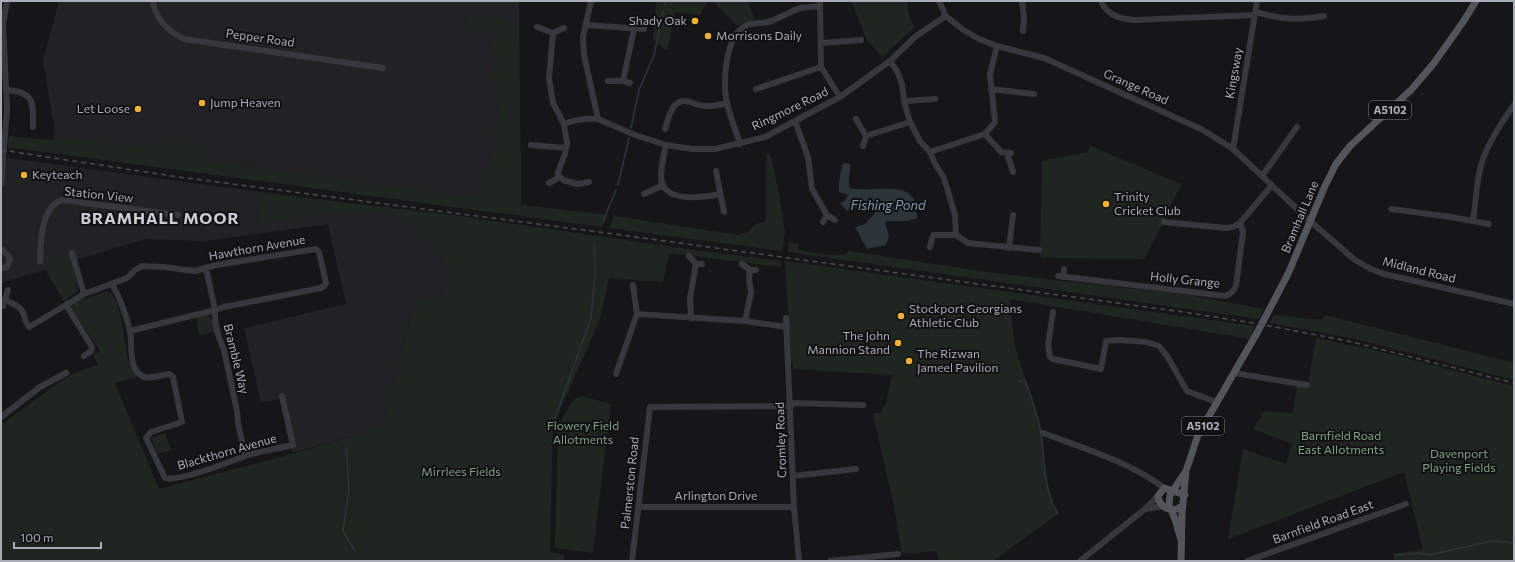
<svg xmlns="http://www.w3.org/2000/svg" width="1515" height="562" viewBox="0 0 1515 562" font-family="Commissioner,sans-serif">
	<style>
		.built { fill: #222225 }
		.green { fill: #1e261f }
		.water { fill: #2c353c }
		.lines { fill: none; stroke-linecap: round; stroke-linejoin: round }
		.stream { stroke: #2c353c; stroke-width: 1.5 }
		.minor { stroke: #37383d; stroke-width: 6 }
		.major { stroke: #53555c; stroke-width: 7 }
		.rail { stroke: #4a4c52; stroke-width: 1.5; stroke-dasharray: 5 4; stroke-linecap: butt }
		.poi-dot { fill: #f2b134; stroke: #111113; stroke-width: 1.5 }
		.labels { text-anchor: middle; stroke-width: 4; stroke-linejoin: round; paint-order: stroke }
		.shield { fill: #111113; stroke: #7b7e86; stroke-width: 1 }
		.shield-label { font-size: 11px; font-weight: bold; fill: #a8adb8 }
		.poi-label { font-size: 12px; fill: #a8adb8; stroke: #111113; text-anchor: start }
		.street-label { font-size: 12px; fill: #a8adb8; stroke: #111113 }
		.park-label { font-size: 12px; fill: #7fa381; stroke: #111113 }
		.water-label { font-size: 13px; font-style: italic; fill: #7f9bb3; stroke: #111113 }
		.district-label { font-size: 16px; font-weight: bold; letter-spacing: 1px; fill: #c9ccd4; stroke: #111113 }
	</style>
	<rect width="100%" height="100%" fill="#161618"/>
	<path class="built" d="M59,1H519L521,205L53,140L55,131L43,60Z
		M1,157L453,218L446,291L409,322L384,427L292,453L280,399L261,402L244,328L346,304L328,224L205,241L145,239L1,283Z"/>
	<path class="green" d="M656,1H708L700,15L675,12L668,49H664L653,39Z
		M713,1H747L755,19L737,25Z
		M851,1H907L909,16L915,27L882,57L867,40Z
		M468,15L504,18L519,26L521,205L608,215L602,227L7,147L9,136L53,140L78,138L112,145L155,146L162,142L173,145L182,142L211,146L210,162L484,199L501,96L498,87L489,81L488,78C502,69 490,63 490,53C490,47 492,40 493,33L489,31L471,33L468,30Z
		M1091,146L1181,184L1166,217L1144,259L1041,258L1040,253L1042,161L1088,152Z
		M770,153L778,189L785,232L782,251L609,228L614,216L738,235L750,231L755,224L764,222L766,220V157L767,154Z
		M256,192L452,215L694,250L781,261V267L669,253L663,282L609,278L600,319L553,426L550,552L564,555V561H1V425L68,376L98,364L93,355L100,351L74,312L66,305L40,261L72,253L78,291L67,298L66,304L108,291C123,301 124,344 128,360C130,367 134,372 138,377L115,383L159,489L292,454L383,427L414,302L422,299L434,301L446,291L445,267L439,250L421,231L404,217L375,212H326L260,225Z
		M789,242L798,244V250L829,255L846,254L848,251L994,273L1188,295L1264,309L1259,319L788,252Z
		M785,261L1255,326L1250,339L1010,299L1014,343L1041,428L1045,472L1052,502L1058,514L993,561H939L937,551L902,554L894,506L873,414L883,412L882,409L886,403L892,375L793,369V362H791Z
		M208,315L210,320L212,319L215,332L199,335L196,317Z
		M1274,315L1322,320L1325,315L1514,363V380L1356,339L1270,323Z
		M1316,338L1374,350L1514,386V561H1395L1393,554L1423,549L1404,472L1228,539L1243,449L1286,464L1292,444L1253,429L1264,411L1293,413L1297,385L1308,384Z
		M582,396L611,404L593,553L555,548L558,426L573,400Z
		M165,433L171,450L158,454L152,440L153,437Z"/>
	<path class="water" d="M845,163L850,164C851,173 847,178 850,188C878,194 919,175 917,218L908,221H887L885,223L889,236L886,245L867,249L855,227L865,224L875,213L872,209L864,205L847,211L840,203L845,201L848,195L839,192V182L842,165Z"/>
	<g class="lines">
		<path class="stream" d="M665,5L666,1
			M631,128L639,90L654,55L663,11
			M618,185L629,138
			M603,221L616,190
			M1019,381L1025,380C1031,397 1038,415 1041,433C1045,460 1043,490 1058,514
			M552,427L591,318L595,275L594,244
			M346,448L349,489L343,531L355,551
			M1395,555L1420,553L1429,555L1492,541L1514,543"/>
		<path class="minor" d="M153,1C155,20 168,31 184,39L383,68
			M591,1L583,37L584,55L598,119L635,135L666,145L692,149H715L765,137L840,97L890,61L916,36L946,16
			M820,1L821,67L840,97
			M939,1L946,16L962,29L979,39L997,46L1044,58L1203,130L1233,149L1310,221L1355,260L1371,269L1384,274L1514,304
			M1022,1L1024,18L1023,31
			M1101,1C1107,16 1121,19 1135,20L1255,15
			M1256,12C1280,19 1299,21 1324,16
			M586,25L644,29
			M537,27L553,33
			M821,43L861,40
			M890,61L897,71L902,84L904,101L910,122L920,141L930,152L934,162L944,178L955,215L956,235L968,243L1039,250
			M608,81H623L630,83
			M623,81L634,29
			M756,89L821,67
			M991,89L1034,94
			M6,90C35,92 33,102 33,127
			M904,101L935,99
			M856,119L866,136L863,146
			M795,121L808,157L812,189L827,215L835,220
			M564,124L553,103L549,78L553,33L564,28
			M665,129C669,116 673,96 690,102C696,104 702,107 708,106C714,106 721,104 727,104
			M985,134L1001,152L1011,153
			M866,136L910,122
			M740,144C736,131 730,117 727,103C722,84 725,34 747,25C753,22 761,24 768,22C779,19 790,11 801,8C807,7 814,7 820,6
			M531,145L566,148
			M666,145C664,155 658,176 663,186C673,202 705,197 720,194
			M1233,149L1257,1
			M930,152L985,134L995,122L990,74L997,46
			M1007,153L1013,172
			M716,171L724,212
			M1262,176L1297,127
			M589,182L577,184L563,180L558,175V172L565,154L567,143L564,124C576,119 586,118 598,119
			M549,183L560,177
			M1,185L7,109L3,24L7,1
			M644,194L663,185
			M1391,209L1451,217L1489,224
			M1473,221C1476,202 1476,181 1482,162C1488,144 1503,120 1514,105
			M823,222L827,215
			M1164,222L1226,228L1233,227L1240,223L1272,185
			M930,247L933,235H956
			M1009,248L1013,215
			M1,249L8,255L10,259L7,267L1,268
			M72,253L84,294L127,278L135,270L142,266L163,267L195,271L216,265L316,249L319,252L326,283L325,285L321,288L224,307L215,310L130,331
			M689,256L696,264H702
			M40,261C41,242 40,208 62,200L178,215
			M742,264L750,270H756
			M206,268L215,310C214,323 219,339 224,350L237,411L238,423L245,456
			M1058,276L1225,296C1231,294 1233,292 1236,286L1243,232L1240,223
			M1063,277L1064,269
			M112,284C120,298 126,315 130,331C133,345 127,370 144,377C151,379 162,375 169,374L173,377L182,422L151,432L146,438L165,478C178,482 230,462 245,456C260,451 277,449 293,445L282,396
			M633,285L637,314
			M5,300C15,304 23,307 25,319C26,323 26,324 29,327L66,305
			M3,306L8,290
			M1053,312L1048,345L1050,357L1053,359L1101,369L1106,341L1120,340L1146,342L1159,346L1167,356L1187,391L1216,402
			M691,318L690,298L696,264
			M786,318L794,507L799,561
			M745,321L751,293L749,279L750,270
			M84,356L91,351L92,347L66,305L84,294
			M1234,373L1307,385
			M616,374L637,314L745,321L787,327
			M791,403L863,405
			M1,417L40,387L66,373
			M1043,433C1083,448 1130,462 1164,488
			M793,476L856,469
			M639,507H794
			M1145,509L1163,506
			M632,561L650,407L791,406
			M830,561L898,554
			M1080,561L1145,509L1158,496
			M1247,561L1406,504"/>
		<path class="major" d="M1183,505C1173,514 1160,509 1158,496L1164,488L1185,495
			M1181,540L1175,519L1169,505L1170,495L1186,471L1198,435L1257,333L1288,274L1325,186L1336,164L1350,146L1411,90L1434,63L1463,22L1476,1
			M1181,561L1182,513L1186,471"/>
		<path class="rail" d="M1,150L179,177L599,232L1183,312L1259,324L1348,341L1514,383"/>
	</g>
	<g class="poi-dot">
		<circle cx="695" cy="21" r="4"/>
		<circle cx="708" cy="36" r="4"/>
		<circle cx="202" cy="103" r="4"/>
		<circle cx="138" cy="109" r="4"/>
		<circle cx="24" cy="175" r="4"/>
		<circle cx="1106" cy="204" r="4"/>
		<circle cx="901" cy="316" r="4"/>
		<circle cx="898" cy="343" r="4"/>
		<circle cx="909" cy="361" r="4"/>
	</g>
	<g class="labels">
		<g class="shield">
			<rect x="1369" y="101" width="42" height="18" rx="3"/>
			<rect x="1182" y="417" width="42" height="18" rx="3"/>
		</g>
		<g class="shield-label">
			<text x="1390" y="114">A5102</text>
			<text x="1203" y="430">A5102</text>
		</g>
		<g class="poi-label">
			<text x="687" y="25" text-anchor="end">Shady Oak</text>
			<text x="716" y="40">Morrisons Daily</text>
			<text x="210" y="107">Jump Heaven</text>
			<text x="130" y="113" text-anchor="end">Let Loose</text>
			<text x="32" y="179">Keyteach</text>
			<text x="1114" y="201">Trinity<tspan x="1114" dy="14">Cricket Club</tspan></text>
			<text x="909" y="313">Stockport Georgians<tspan x="909" dy="14">Athletic Club</tspan></text>
			<text x="890" y="340" text-anchor="end">The John<tspan x="890" dy="14">Mannion Stand</tspan></text>
			<text x="917" y="358">The Rizwan<tspan x="917" dy="14">Jameel Pavilion</tspan></text>
		</g>
		<g class="street-label">
			<text transform="translate(260 38) rotate(8)" y="4">Pepper Road</text>
			<text transform="translate(1234 73) rotate(-80)" y="4">Kingsway</text>
			<text transform="translate(1136 87) rotate(24)" y="4">Grange Road</text>
			<text transform="translate(790 109) rotate(-26)" y="4">Ringmore Road</text>
			<text transform="translate(99 195) rotate(6)" y="4">Station View</text>
			<text transform="translate(1300 217) rotate(-67)" y="4">Bramhall Lane</text>
			<text transform="translate(257 248) rotate(-10)" y="4">Hawthorn Avenue</text>
			<text transform="translate(1419 270) rotate(14)" y="4">Midland Road</text>
			<text transform="translate(1185 280) rotate(6)" y="4">Holly Grange</text>
			<text transform="translate(236 359) rotate(76)" y="4">Bramble Way</text>
			<text transform="translate(781 440) rotate(-92)" y="4">Cromley Road</text>
			<text transform="translate(227 452) rotate(-16)" y="4">Blackthorn Avenue</text>
			<text transform="translate(630 483) rotate(-84)" y="4">Palmerston Road</text>
			<text x="716" y="500">Arlington Drive</text>
			<text transform="translate(1323 522) rotate(-20)" y="4">Barnfield Road East</text>
		</g>
		<g class="park-label">
			<text x="583" y="430">Flowery Field<tspan x="583" dy="14">Allotments</tspan></text>
			<text x="1341" y="440">Barnfield Road<tspan x="1341" dy="14">East Allotments</tspan></text>
			<text x="1459" y="458">Davenport<tspan x="1459" dy="14">Playing Fields</tspan></text>
			<text x="461" y="476">Mirrlees Fields</text>
		</g>
		<g class="water-label">
			<text x="888" y="210">Fishing Pond</text>
		</g>
		<g class="district-label">
			<text x="160" y="224">BRAMHALL MOOR</text>
		</g>
	</g>
	<rect width="1515" height="562" fill="none" stroke="#a8adb8" stroke-width="4"/>
	<path d="M14 542v6h87v-6" fill="none" stroke="#a8adb8" stroke-width="2"/>
	<text x="20" y="542" font-size="12" fill="#a8adb8" stroke="#111113" stroke-width="3" paint-order="stroke">100 m</text>
</svg>
